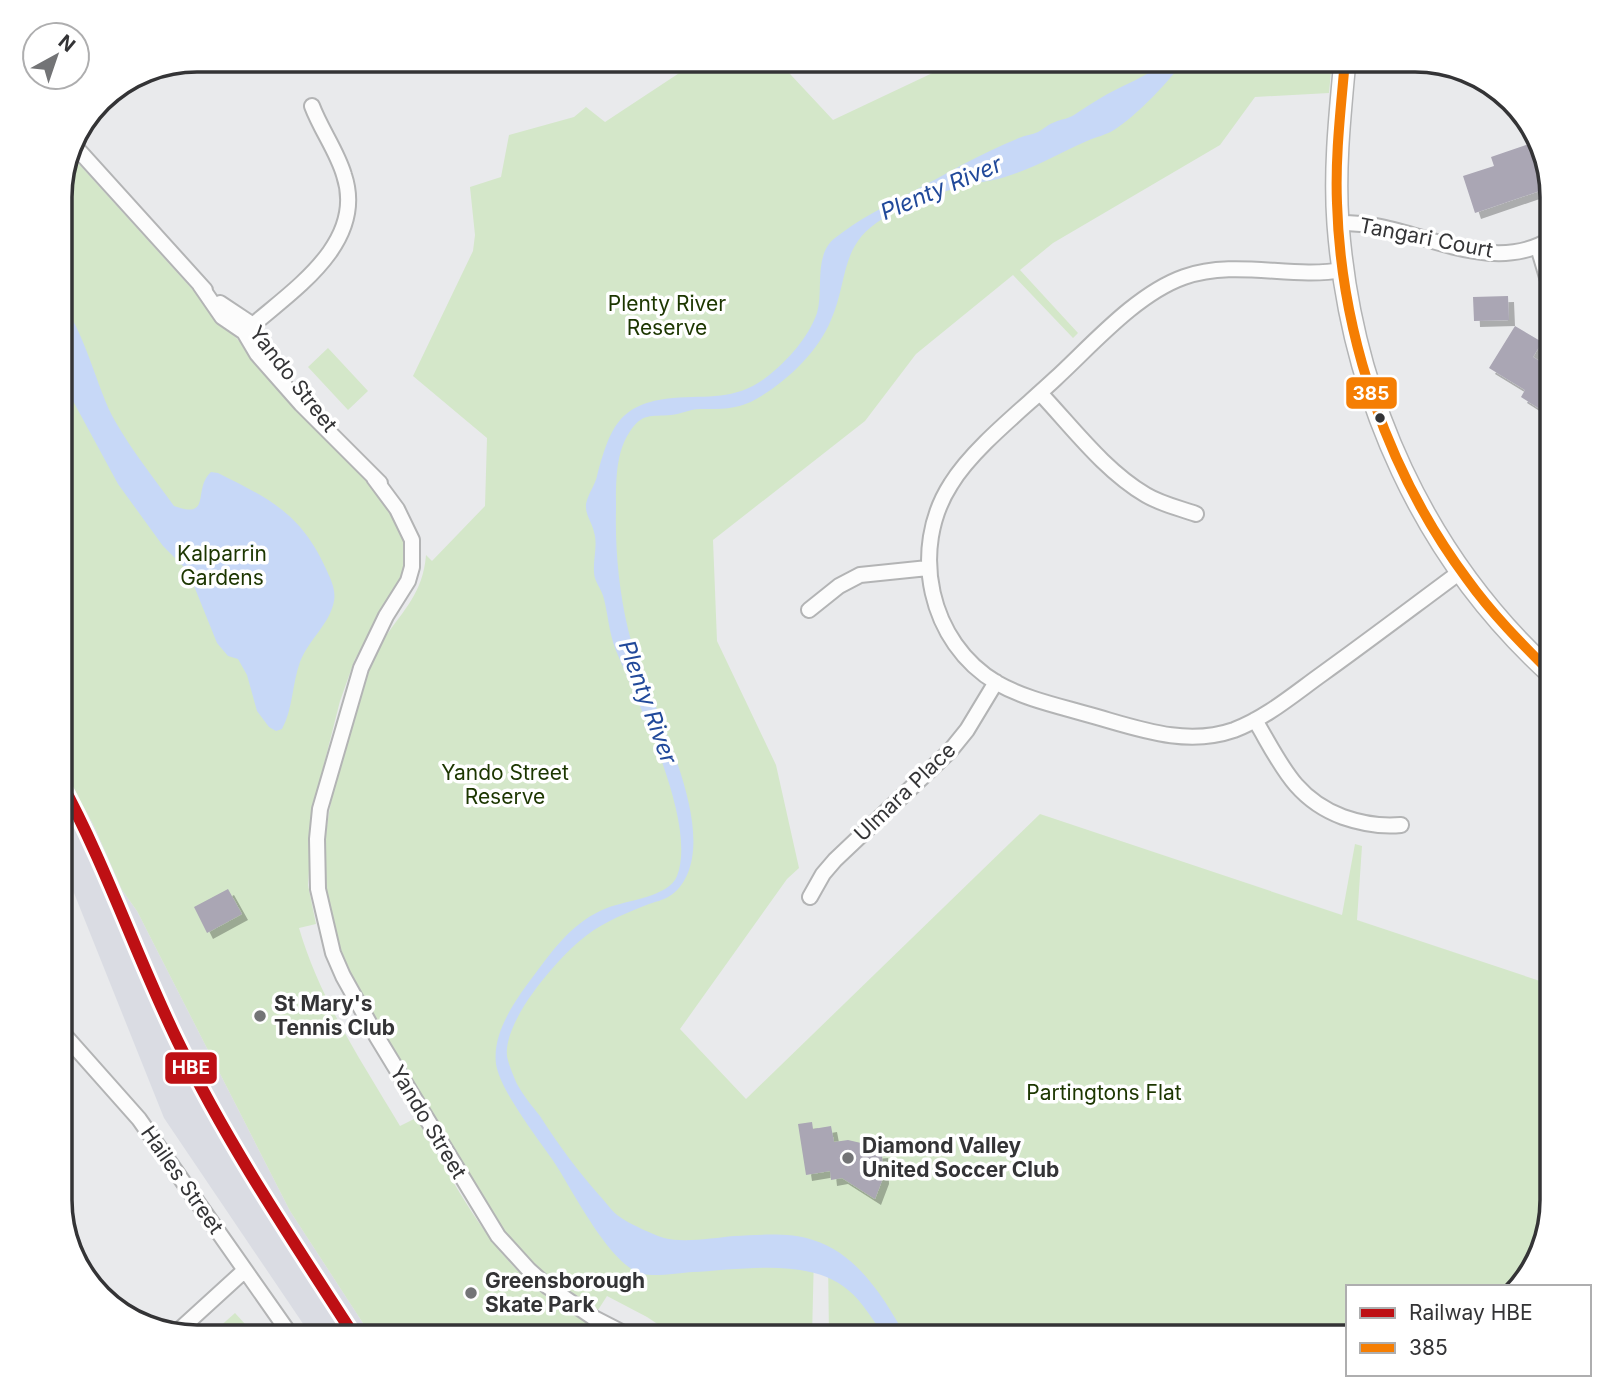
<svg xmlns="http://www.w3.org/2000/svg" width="1612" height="1397" viewBox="0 0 1612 1397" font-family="Inter,sans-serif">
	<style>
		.built { fill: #dadce3 }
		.green { fill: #d4e7c9 }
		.water { fill: #c7d8f7 }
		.building { fill: #aaa6b4; filter: url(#shadow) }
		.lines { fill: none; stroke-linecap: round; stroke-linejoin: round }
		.street-casing { stroke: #b3b4b5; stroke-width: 18 }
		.secondary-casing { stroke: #b3b4b5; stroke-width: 24 }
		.street { stroke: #fcfcfc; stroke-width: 14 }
		.secondary { stroke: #fcfcfc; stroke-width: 21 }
		.bus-1-casing { stroke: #fff; stroke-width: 16 }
		.bus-1 { stroke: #f57e03; stroke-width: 10 }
		.rail-1-casing { stroke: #fff; stroke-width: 18 }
		.rail-1 { stroke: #be1014; stroke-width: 12 }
		.bus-dot { fill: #343436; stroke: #fff; stroke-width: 2.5 }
		.poi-dot { fill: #737476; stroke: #fff; stroke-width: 2.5 }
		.labels { text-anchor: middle; stroke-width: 7; stroke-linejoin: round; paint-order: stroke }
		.street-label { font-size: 21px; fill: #343436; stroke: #fff }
		.park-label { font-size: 21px; fill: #1c3600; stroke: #fff }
		.poi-label { font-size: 21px; font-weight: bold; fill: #343436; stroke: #fff; text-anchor: start }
		.water-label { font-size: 23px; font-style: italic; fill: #21499a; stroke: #fff }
		.rim { fill: none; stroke: #343436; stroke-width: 3.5 }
		.line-badge { stroke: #fff; stroke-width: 2.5 }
		.badge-label { font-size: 19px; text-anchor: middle; font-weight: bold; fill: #fff }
	</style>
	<defs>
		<filter id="shadow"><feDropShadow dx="6" dy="6" stdDeviation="0" flood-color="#0004"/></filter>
	</defs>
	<rect width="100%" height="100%" fill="#e9eaec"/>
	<path class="built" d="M60,764L94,826L122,890L137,911L290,1211L372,1337H312L164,1118L60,858Z"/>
	<path class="green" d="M699,60H777L833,120L960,60H1332L1329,93L1255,97L1220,145L1053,243L1020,270L1078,333L1073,338L1013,275L916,354L865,421L713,540L717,641L776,765L799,868L787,879L680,1029L746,1099L1040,814L1342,915L1355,844L1362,846L1357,920L1552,985V1200L1542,1252L1521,1287H1348V1337H829L828,1259L814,1254L812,1337H677L647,1317L607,1296L598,1310C559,1296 520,1251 495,1219C463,1164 429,1109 397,1054C368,1004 334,954 326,895C318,832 338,768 357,708C364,685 370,659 384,639C404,609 423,593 426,555L432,561L485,506L487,438L413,376L473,251L475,235L470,187L501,177L509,135L574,117L586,107L605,122Z
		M69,153L364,479C395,515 422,541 399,590C393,603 381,615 372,626V632L355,659L340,701L313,808L308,885L316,924L299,928C320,1000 362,1062 400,1126L416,1118C451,1176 483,1243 536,1288C558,1308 587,1322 612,1337H372L290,1211L137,911L122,890L94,826L60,764V188Z
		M328,348L368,391L348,410L308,367Z
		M235,1313L257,1337H208Z"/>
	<path class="water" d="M1168,60H1184C1171,80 1135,117 1114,130C1106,135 1096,137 1087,141C1059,153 1035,168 1005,177C996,180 986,181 976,183C945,190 911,202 884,218C839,244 849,279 831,320C818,352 787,381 758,398C738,410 722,409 700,409C690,409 681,414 671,415C651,417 642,412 629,433C615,454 616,486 616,510C615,549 619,591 628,629C643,693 715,812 687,875C683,884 677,892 668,897C666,899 652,903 649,904C629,912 605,921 587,935C560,955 503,1020 507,1056C508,1063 514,1077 517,1084C523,1095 532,1106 540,1116C558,1144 577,1170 599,1195C606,1202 612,1212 620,1217C628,1223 654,1235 664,1238C683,1243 714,1238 734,1236C758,1235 789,1232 813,1240C858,1254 884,1298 906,1337H885C874,1322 863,1302 848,1290C810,1257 740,1270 693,1272C680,1273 655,1277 643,1274C620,1269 595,1229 583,1210C572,1193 563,1175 552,1159C536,1136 500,1090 496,1064C492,1032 516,999 535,974C555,947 574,921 607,908C627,900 669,897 677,876C698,822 636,700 615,648C609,632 608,615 604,599C602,589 594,582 594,572C593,559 598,545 594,532C592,522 585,515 586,504C588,494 595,485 597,476C610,429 618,403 673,398C710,395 736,401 768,376C788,360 808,338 817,313C824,290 813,255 835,238C859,219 885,206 912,192C947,173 982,153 1019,138C1025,135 1032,135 1038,132C1044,129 1048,124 1055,122C1061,119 1068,119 1074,115C1082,110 1090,104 1099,99C1121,85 1148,77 1168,60Z
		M60,303C83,324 97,390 115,421C132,451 154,478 174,506C213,520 192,489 211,472L218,473C270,499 302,514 327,571C331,580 336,590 334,601C330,624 308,640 300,662C292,684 293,709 282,729L276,731L269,727L257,711L247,675L238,659L228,656L217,643L188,571L163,546L118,484L60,377Z"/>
	<path class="building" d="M1523,118L1542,144L1551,187L1475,213L1463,176L1494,166L1491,157L1529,144L1520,119Z
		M1508,296L1509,320L1474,321L1473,297Z
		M1515,326L1542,342L1533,357L1552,369V402L1546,413L1521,397L1525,390L1489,368Z
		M228,889L242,914L207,933L194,907Z
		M812,1122L813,1129L831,1126L834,1142L848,1140L861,1143L872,1153L882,1152L883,1178L875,1199L842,1178L831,1180L830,1171L806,1175L798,1124Z"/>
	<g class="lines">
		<defs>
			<path id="street" d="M72,143L205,290
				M1338,223C1352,223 1367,224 1381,227C1435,238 1500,273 1552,238
				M1538,247L1552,294
				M1343,270C1290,279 1236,259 1184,277C1136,294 1092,345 1055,379C1023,409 973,448 951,484C909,549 929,643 997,683C1025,699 1059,706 1090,715C1137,728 1185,747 1234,730C1266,718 1294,694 1322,674C1368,641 1414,606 1460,572
				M200,285L222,317L244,332L257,354L301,404L380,483
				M220,303L253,325L260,342L269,355
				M247,330C291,291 367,244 344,175C337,151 321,130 312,106
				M1040,393C1073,428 1104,470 1146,495C1161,504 1179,508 1196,514
				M374,478L397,509L412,540V567L408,581L386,616L361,668L320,809L317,839L318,889L333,953L343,976L377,1037L498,1236L529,1270L547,1286L594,1318L631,1337
				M809,610L839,586L860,575L928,568
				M1255,720C1280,762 1294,799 1343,817C1363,824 1380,827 1401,825
				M810,897L823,874L835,860L950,751L967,730L996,682
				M60,1030L139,1119L292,1337
				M176,1333L245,1270"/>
			<path id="secondary" d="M1345,60C1340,114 1334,169 1338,224C1351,396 1424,558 1552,674"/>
		</defs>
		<use href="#street" class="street-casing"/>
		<use href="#secondary" class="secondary-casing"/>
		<use href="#street" class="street"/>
		<use href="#secondary" class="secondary"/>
		<defs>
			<path id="bus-1" d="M1345,60C1341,108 1335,155 1337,203C1341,336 1388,473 1467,579C1492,614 1522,644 1552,674"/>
		</defs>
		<use href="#bus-1" class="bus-1-casing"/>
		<use href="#bus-1" class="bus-1"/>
		<defs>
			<path id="rail-1" d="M60,781C106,865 136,956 178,1042C228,1145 293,1241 355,1337"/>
		</defs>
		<use href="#rail-1" class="rail-1-casing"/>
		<use href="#rail-1" class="rail-1"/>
	</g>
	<circle class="bus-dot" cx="1380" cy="418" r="6"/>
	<g class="poi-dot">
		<circle cx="260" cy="1016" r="7"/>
		<circle cx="848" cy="1158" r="7"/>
		<circle cx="471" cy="1293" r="7"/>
	</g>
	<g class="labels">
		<g class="street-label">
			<text transform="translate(1426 238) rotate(11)" y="7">Tangari Court</text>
			<text transform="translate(293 379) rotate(52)" y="7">Yando Street</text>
			<text transform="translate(905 792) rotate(-44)" y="7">Ulmara Place</text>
			<text transform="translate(428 1122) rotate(59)" y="7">Yando Street</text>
			<text transform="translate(182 1180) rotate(55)" y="7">Hailes Street</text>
		</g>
		<g class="park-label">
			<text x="667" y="311">Plenty River<tspan x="667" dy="24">Reserve</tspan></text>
			<text x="222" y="561">Kalparrin<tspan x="222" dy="24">Gardens</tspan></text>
			<text x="505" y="780">Yando Street<tspan x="505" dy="24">Reserve</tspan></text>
			<text x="1104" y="1100">Partingtons Flat</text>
		</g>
		<g class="poi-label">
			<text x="274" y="1011">St Mary's<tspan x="274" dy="24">Tennis Club</tspan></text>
			<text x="862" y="1153">Diamond Valley<tspan x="862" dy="24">United Soccer Club</tspan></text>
			<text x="485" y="1288">Greensborough<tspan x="485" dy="24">Skate Park</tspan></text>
		</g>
		<g class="water-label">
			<text transform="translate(941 188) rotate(-23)" y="8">Plenty River</text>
			<text transform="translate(648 702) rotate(70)" y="8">Plenty River</text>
		</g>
	</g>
	<path d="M0 0H1612V1397H0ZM197 72H1415A125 125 0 0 1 1540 197V1200A125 125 0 0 1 1415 1325H197A125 125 0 0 1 72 1200V197A125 125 0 0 1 197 72Z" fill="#fff" fill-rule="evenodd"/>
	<path class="rim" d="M197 72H1415A125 125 0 0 1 1540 197V1200A125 125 0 0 1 1415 1325H197A125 125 0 0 1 72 1200V197A125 125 0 0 1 197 72Z"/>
	<g class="line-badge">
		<rect x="1345" y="376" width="53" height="34" rx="7" fill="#f57e03"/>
		<rect x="164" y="1051" width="54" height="34" rx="7" fill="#be1014"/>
	</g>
	<g class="badge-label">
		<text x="1371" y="400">385</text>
		<text x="191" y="1074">HBE</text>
	</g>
	<rect x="1346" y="1285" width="245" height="91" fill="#ffffff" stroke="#aeaeaf" stroke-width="2"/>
	<rect x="1360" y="1308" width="35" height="10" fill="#be1014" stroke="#aeaeaf" stroke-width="2"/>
	<text x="1409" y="1320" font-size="21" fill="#343436">Railway HBE</text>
	<rect x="1360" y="1343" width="35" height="10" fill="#f57e03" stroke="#aeaeaf" stroke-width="2"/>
	<text x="1409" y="1355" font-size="21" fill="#343436">385</text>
	<g transform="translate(56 56) rotate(40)"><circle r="33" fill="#ffffff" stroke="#aeaeaf" stroke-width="2"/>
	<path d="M0-5L12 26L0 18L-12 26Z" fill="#737476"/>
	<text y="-10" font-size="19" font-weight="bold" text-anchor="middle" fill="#343436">N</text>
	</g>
</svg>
